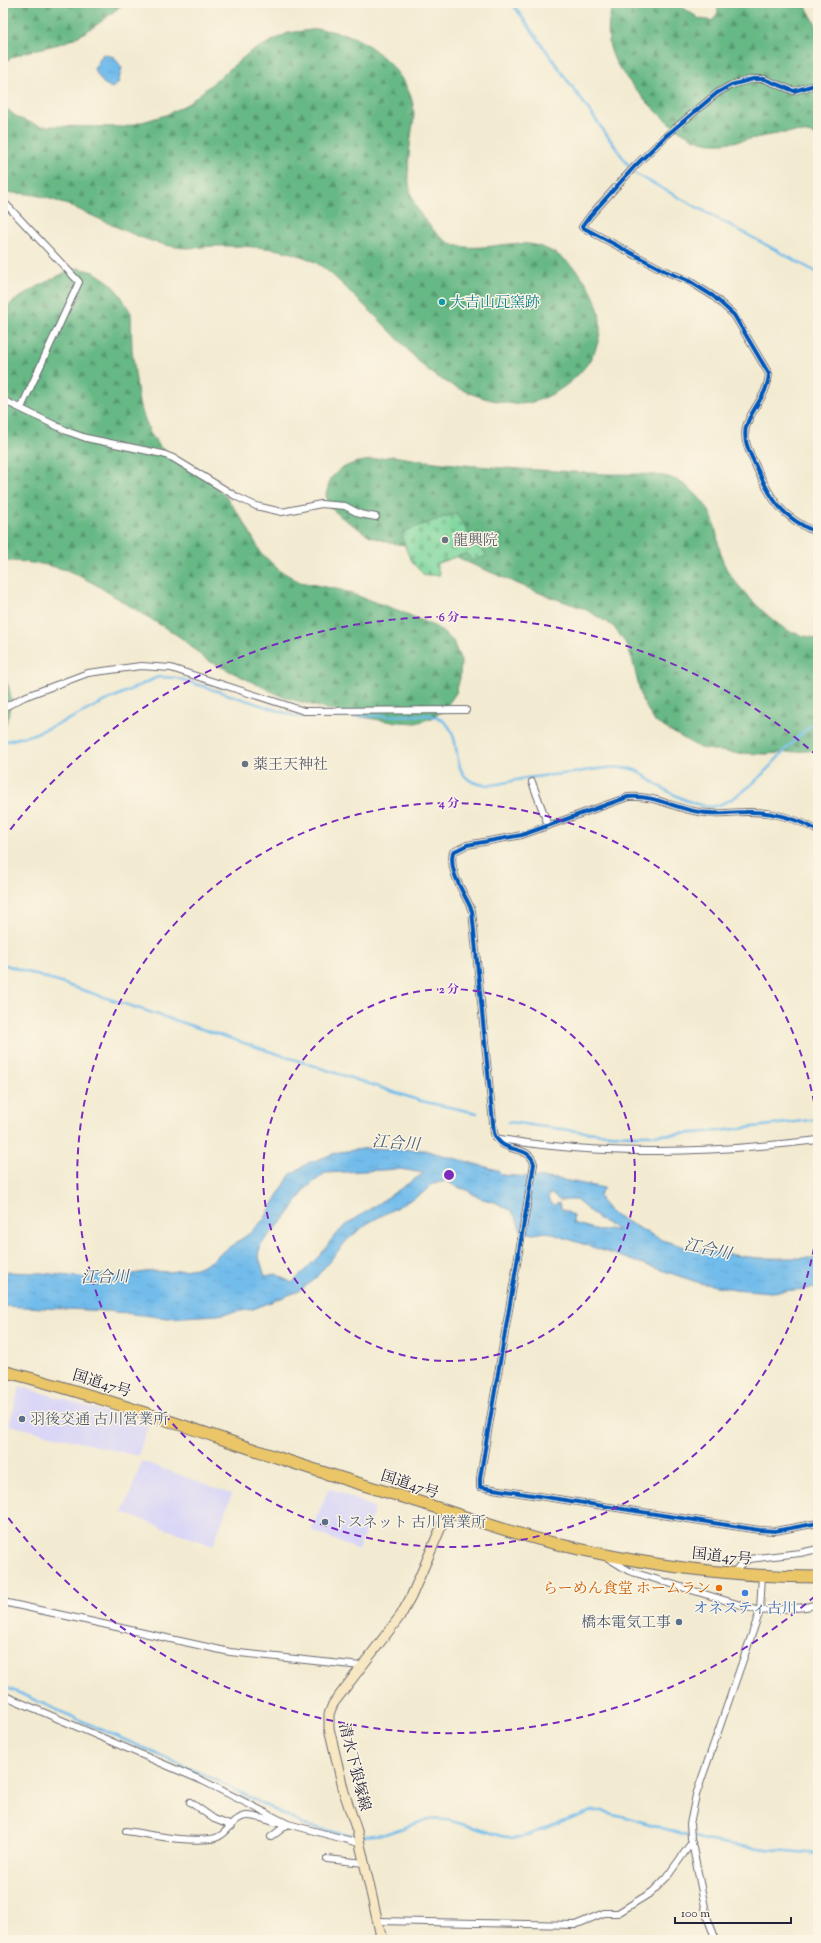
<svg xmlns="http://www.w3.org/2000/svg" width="821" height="1943" viewBox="0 0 821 1943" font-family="'Sorts Mill Goudy','Noto Serif JP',serif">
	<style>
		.built { fill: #d9d6f7 }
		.forest { fill: url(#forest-firs); stroke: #446d60 }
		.cemetery { fill: url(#cemetery-stones); stroke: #507c6c }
		.water { fill: url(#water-ripples); stroke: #4a6f93; fill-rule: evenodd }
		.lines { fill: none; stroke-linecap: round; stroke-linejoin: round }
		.stream { stroke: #72bceb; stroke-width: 2.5 }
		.street-casing { stroke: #6b6870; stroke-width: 8 }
		.secondary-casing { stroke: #6b6870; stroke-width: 11 }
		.highway-casing { stroke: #6b6870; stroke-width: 13 }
		.street { stroke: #fff; stroke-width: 6 }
		.secondary { stroke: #f7e8c3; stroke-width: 9 }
		.highway { stroke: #ebc669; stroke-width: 11 }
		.cycleway-casing { stroke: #fcf5e5; stroke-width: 6 }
		.cycleway { stroke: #0057b8; stroke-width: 4 }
		.ring { fill: none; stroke: #7b2cbf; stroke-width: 2; stroke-dasharray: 7 5 }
		.culture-dot { fill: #0f9aa8; stroke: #fcf5e5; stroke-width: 1.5 }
		.worship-dot { fill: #6b7280; stroke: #fcf5e5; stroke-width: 1.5 }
		.service-dot { fill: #5c6f8a; stroke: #fcf5e5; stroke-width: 1.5 }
		.food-dot { fill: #e8710a; stroke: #fcf5e5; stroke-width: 1.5 }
		.shop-dot { fill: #3f7fe0; stroke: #fcf5e5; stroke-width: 1.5 }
		.labels { text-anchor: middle; stroke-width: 3; stroke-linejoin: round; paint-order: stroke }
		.culture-label { font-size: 15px; fill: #0d838f; stroke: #fcf5e5; text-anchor: start }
		.worship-label { font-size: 15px; fill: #5b616d; stroke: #fcf5e5; text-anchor: start }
		.street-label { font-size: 15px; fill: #22223b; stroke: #fcf5e5 }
		.service-label { font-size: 15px; fill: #4e5e75; stroke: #fcf5e5; text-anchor: start }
		.food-label { font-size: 15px; fill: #c56008; stroke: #fcf5e5; text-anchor: end }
		.shop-label { font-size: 15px; fill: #366cbe; stroke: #fcf5e5 }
		.water-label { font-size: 16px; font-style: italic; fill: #3e5879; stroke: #fcf5e5 }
		.centre { fill: #7b2cbf; stroke: #fcf5e5; stroke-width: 2 }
		.ring-label { font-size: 12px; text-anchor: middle; font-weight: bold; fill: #7b2cbf; stroke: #fcf5e5; stroke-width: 3; stroke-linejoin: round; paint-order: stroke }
	</style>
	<defs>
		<pattern id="forest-firs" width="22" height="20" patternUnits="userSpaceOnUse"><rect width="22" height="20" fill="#66b885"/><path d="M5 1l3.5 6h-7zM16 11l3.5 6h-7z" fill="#54956e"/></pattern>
		<pattern id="cemetery-stones" width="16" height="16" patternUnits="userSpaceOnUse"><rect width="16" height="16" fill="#7ed79e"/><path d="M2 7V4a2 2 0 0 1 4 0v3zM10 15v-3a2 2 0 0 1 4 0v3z" fill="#6db889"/></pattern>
		<pattern id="water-ripples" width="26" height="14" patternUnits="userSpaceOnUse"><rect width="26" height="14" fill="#72bceb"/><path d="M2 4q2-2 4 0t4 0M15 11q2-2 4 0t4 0" fill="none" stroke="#62a1ca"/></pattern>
	</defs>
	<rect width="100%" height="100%" fill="#fcf5e5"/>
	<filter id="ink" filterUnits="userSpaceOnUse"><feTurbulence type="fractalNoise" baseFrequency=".025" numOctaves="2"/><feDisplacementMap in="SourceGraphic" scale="8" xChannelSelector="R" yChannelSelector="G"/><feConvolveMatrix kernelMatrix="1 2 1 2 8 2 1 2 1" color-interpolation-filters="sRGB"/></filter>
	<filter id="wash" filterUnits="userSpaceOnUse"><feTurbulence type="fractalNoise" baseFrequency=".012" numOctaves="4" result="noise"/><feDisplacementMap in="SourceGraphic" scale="16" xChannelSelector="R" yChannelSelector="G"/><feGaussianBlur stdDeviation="0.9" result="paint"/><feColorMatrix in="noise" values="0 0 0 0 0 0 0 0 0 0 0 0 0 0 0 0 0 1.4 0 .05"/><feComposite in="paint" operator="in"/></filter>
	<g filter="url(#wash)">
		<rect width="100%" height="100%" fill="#f3ebd1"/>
		<path class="built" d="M20,1386L148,1425L138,1456L9,1425Z
			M142,1461L232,1494L213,1546L123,1513Z
			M329,1488L375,1508L358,1550L311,1530Z"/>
		<path class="forest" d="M3,3H124C105,19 86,35 62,43C43,49 19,51 3,63Z
			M614,3H676L700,19L713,21L718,12L717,3H804L818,28V136C788,124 746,145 713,143C698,143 679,131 667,121C653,110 619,73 613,56C606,40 607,19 614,3Z
			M319,29C329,31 340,32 348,35C378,46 413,81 414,113C414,121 412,129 411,137C407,172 404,198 429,225C436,233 442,240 452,244C476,253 505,241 529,244C572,250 612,302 597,345C589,371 559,395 533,402C518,406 506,403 492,400C470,395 446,384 428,370C416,360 406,347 395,336C381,321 367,308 352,294C341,283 326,267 311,260C281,246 245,246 212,246C201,247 188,249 177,247C121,240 58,185 3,194V106L18,118L40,126L125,127L166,115L189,103L250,52L288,33Z
			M78,268L94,272L109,282L121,296L131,313L132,350L139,403L150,433L161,448L175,459L192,465L210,480L226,497L244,522L261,553L279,570L300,582L341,590L400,611L436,627L453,641L461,661L460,678L456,693L444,710L432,718L416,723L386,721L345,714L283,697L205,659L180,637L93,583L67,570L42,564L3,560V309C27,292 50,278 78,268Z
			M392,456C462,468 535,469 606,474C627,475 662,471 680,482C692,489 705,502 711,515C719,532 717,553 727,570C735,585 775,626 791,632C800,635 809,637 818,639V750L766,754L733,753L700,748L655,722L642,700L632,658L625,642L613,626L585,609L542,594L469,563L446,551L391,543L370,536L341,517L328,505L326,494L331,478L340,469L354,463Z
			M3,675C15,695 11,710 3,732Z"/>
		<path class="cemetery" d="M456,513L479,548L484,551L486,556L472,561L467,553L436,564L440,575H424C410,561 405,552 402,532Z"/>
		<path class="water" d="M103,54L114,57L122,68L118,83L112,88L103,83L94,69Z
			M370,1148L424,1150L497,1170L502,1175L558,1179L604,1188L599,1195L601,1201L612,1214L662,1240L685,1247L733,1255L758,1258H818V1288L771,1292L734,1289L700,1283L547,1232L533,1234L521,1231L516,1217L510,1210L495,1202L479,1198L467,1190L457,1187L446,1181L432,1184L423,1193L368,1223L348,1239L313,1281L299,1291L253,1309L217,1315L167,1318L108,1311L3,1306V1272L42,1273L88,1278L98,1275L120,1276L152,1271L170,1272L196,1268L212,1261L219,1254L249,1234L265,1218L290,1175L308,1163L339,1152ZM400,1169L424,1173L349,1223L335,1235L322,1253L292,1283L276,1274L265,1276L258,1254L261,1244L287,1216L306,1188L325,1173ZM550,1193L559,1200H576L600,1220L612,1226L617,1231L609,1229L601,1231L573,1223V1215L561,1209L559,1203L554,1205L548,1199Z"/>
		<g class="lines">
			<path class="stream" d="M512,3L629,166
				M634,173L818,273
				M3,742L31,735L70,719L97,705L158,677L177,678L298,717L431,715C435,717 439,718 442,720C464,734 449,772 473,782C489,789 505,782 521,779C537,776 555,775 572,773C591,770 613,765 632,769C639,770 645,776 650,780C666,791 701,812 719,805C762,788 782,744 818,721
				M3,964L421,1101L477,1113
				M508,1122C550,1127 593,1135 636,1135C697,1135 757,1127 818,1119
				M3,1686L218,1781L304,1825L342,1834L363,1836L385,1834L429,1819L448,1820L512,1839L522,1837L592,1811H602C637,1819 671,1832 706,1840C742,1848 781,1850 818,1854"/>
		</g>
	</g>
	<g filter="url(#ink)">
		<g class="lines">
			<defs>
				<path id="street" d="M818,84L794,91L764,79H753L731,85L717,93L667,135L635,166L590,216L582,227L665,271L689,281L713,296L734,315L769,374C768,396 751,408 746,427C743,440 749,451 754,462C770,498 780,517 818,533
					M3,201L79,282L21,408
					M3,400L69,432L86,438L163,454L173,458L237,497L256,506L282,512L321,504L345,506L360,514L376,517
					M3,708L24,697L88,673L141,666L171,668L304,711L466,710
					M532,782L548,825
					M818,831C797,818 770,811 745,812C730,812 714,815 699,812C672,808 657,795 628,797L522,835L467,845L453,852C448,873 465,893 472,911L494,1133C502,1156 529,1143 534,1164L480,1478V1487L759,1530L775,1531L818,1523
					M495,1138C602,1157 711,1153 818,1140
					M608,1558L629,1571L760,1611L806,1607L818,1604
					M733,1573L741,1564L749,1559L800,1553L818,1549
					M3,1602L230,1652L361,1666
					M3,1695L203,1781L288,1824L359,1843
					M190,1802L214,1819L232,1826
					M126,1831C153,1835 183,1842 211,1839C228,1837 231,1818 246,1816C259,1815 271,1823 284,1824
					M271,1837L288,1824
					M327,1859L364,1863
					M378,1921L575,1925L604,1913H618L652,1892L667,1877L692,1842
					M716,1940L707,1917L691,1838L690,1824L696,1795L760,1611L762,1575"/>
				<path id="secondary" d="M384,1940L380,1932L357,1831L344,1792L329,1728V1714L333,1704L401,1615L411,1597L448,1511"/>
				<path id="highway" d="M3,1371C98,1395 189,1428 282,1459C326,1474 371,1487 416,1501C460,1515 504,1531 549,1542C637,1564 728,1577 818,1577"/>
			</defs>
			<use href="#street" class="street-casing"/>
			<use href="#secondary" class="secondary-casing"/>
			<use href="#highway" class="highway-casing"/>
			<use href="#street" class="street"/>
			<use href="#secondary" class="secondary"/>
			<use href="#highway" class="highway"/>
			<defs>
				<path id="cycleway" d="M818,84L794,91L764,79H753L731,85L717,93L667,135L635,166L590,216L582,227L665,271L689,281L713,296L734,315L769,374C768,396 751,408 746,427C743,440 749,451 754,462C770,498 780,517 818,533
					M818,831C797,818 770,811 745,812C730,812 714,815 699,812C672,808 657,795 628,797L522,835L467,845L453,852C448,873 465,893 472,911L494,1133C502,1156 529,1143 534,1164L480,1478V1487L759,1530L775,1531L818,1523"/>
			</defs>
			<use href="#cycleway" class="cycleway-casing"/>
			<use href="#cycleway" class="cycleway"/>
		</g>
	</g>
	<g class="ring">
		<circle cx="449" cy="1175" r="186"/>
		<path d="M818 1224A372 372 0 1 1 818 1126"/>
		<path d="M815 1596A558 558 0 0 1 3 1511M3 839A558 558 0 0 1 815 754"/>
	</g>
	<circle class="culture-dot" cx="442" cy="302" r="4"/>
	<g class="worship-dot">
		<circle cx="445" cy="540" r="4"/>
		<circle cx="245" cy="764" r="4"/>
	</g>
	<g class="service-dot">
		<circle cx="22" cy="1419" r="4"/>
		<circle cx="325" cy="1522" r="4"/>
		<circle cx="679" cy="1622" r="4"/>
	</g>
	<circle class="food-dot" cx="719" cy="1588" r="4"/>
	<circle class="shop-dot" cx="745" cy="1593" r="4"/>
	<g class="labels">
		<g class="culture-label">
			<text x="450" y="307">大吉山瓦窯跡</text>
		</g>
		<g class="worship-label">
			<text x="453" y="545">龍興院</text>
			<text x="253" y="769">薬王天神社</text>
		</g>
		<g class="street-label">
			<text transform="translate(102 1383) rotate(17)" y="5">国道47号</text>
			<text transform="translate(410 1484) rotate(18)" y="5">国道47号</text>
			<text transform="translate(722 1556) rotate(6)" y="5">国道47号</text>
			<text transform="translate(355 1767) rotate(76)" y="5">清水下狼塚線</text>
		</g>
		<g class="service-label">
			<text x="30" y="1424">羽後交通 古川営業所</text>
			<text x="333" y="1527">トスネット 古川営業所</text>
			<text x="671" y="1627" text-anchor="end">橋本電気工事</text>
		</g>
		<g class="food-label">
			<text x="711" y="1593">らーめん食堂 ホームラン</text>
		</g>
		<g class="shop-label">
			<text x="745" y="1613">オネスティ古川</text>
		</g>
		<g class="water-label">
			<text transform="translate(396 1142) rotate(4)" y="6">江合川</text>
			<text transform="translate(708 1248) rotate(12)" y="6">江合川</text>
			<text transform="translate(105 1276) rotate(-1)" y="6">江合川</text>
		</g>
	</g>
	<circle cx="449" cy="1175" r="6" class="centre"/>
	<g class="ring-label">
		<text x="449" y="621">6 分</text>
		<text x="449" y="807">4 分</text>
		<text x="449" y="993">2 分</text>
	</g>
	<rect width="821" height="1943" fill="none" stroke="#fcf5e5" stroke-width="16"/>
	<path d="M675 1917v6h116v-6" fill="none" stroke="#22223b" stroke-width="2"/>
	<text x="681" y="1917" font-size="12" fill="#22223b" stroke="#fcf5e5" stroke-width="3" paint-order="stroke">100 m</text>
</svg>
